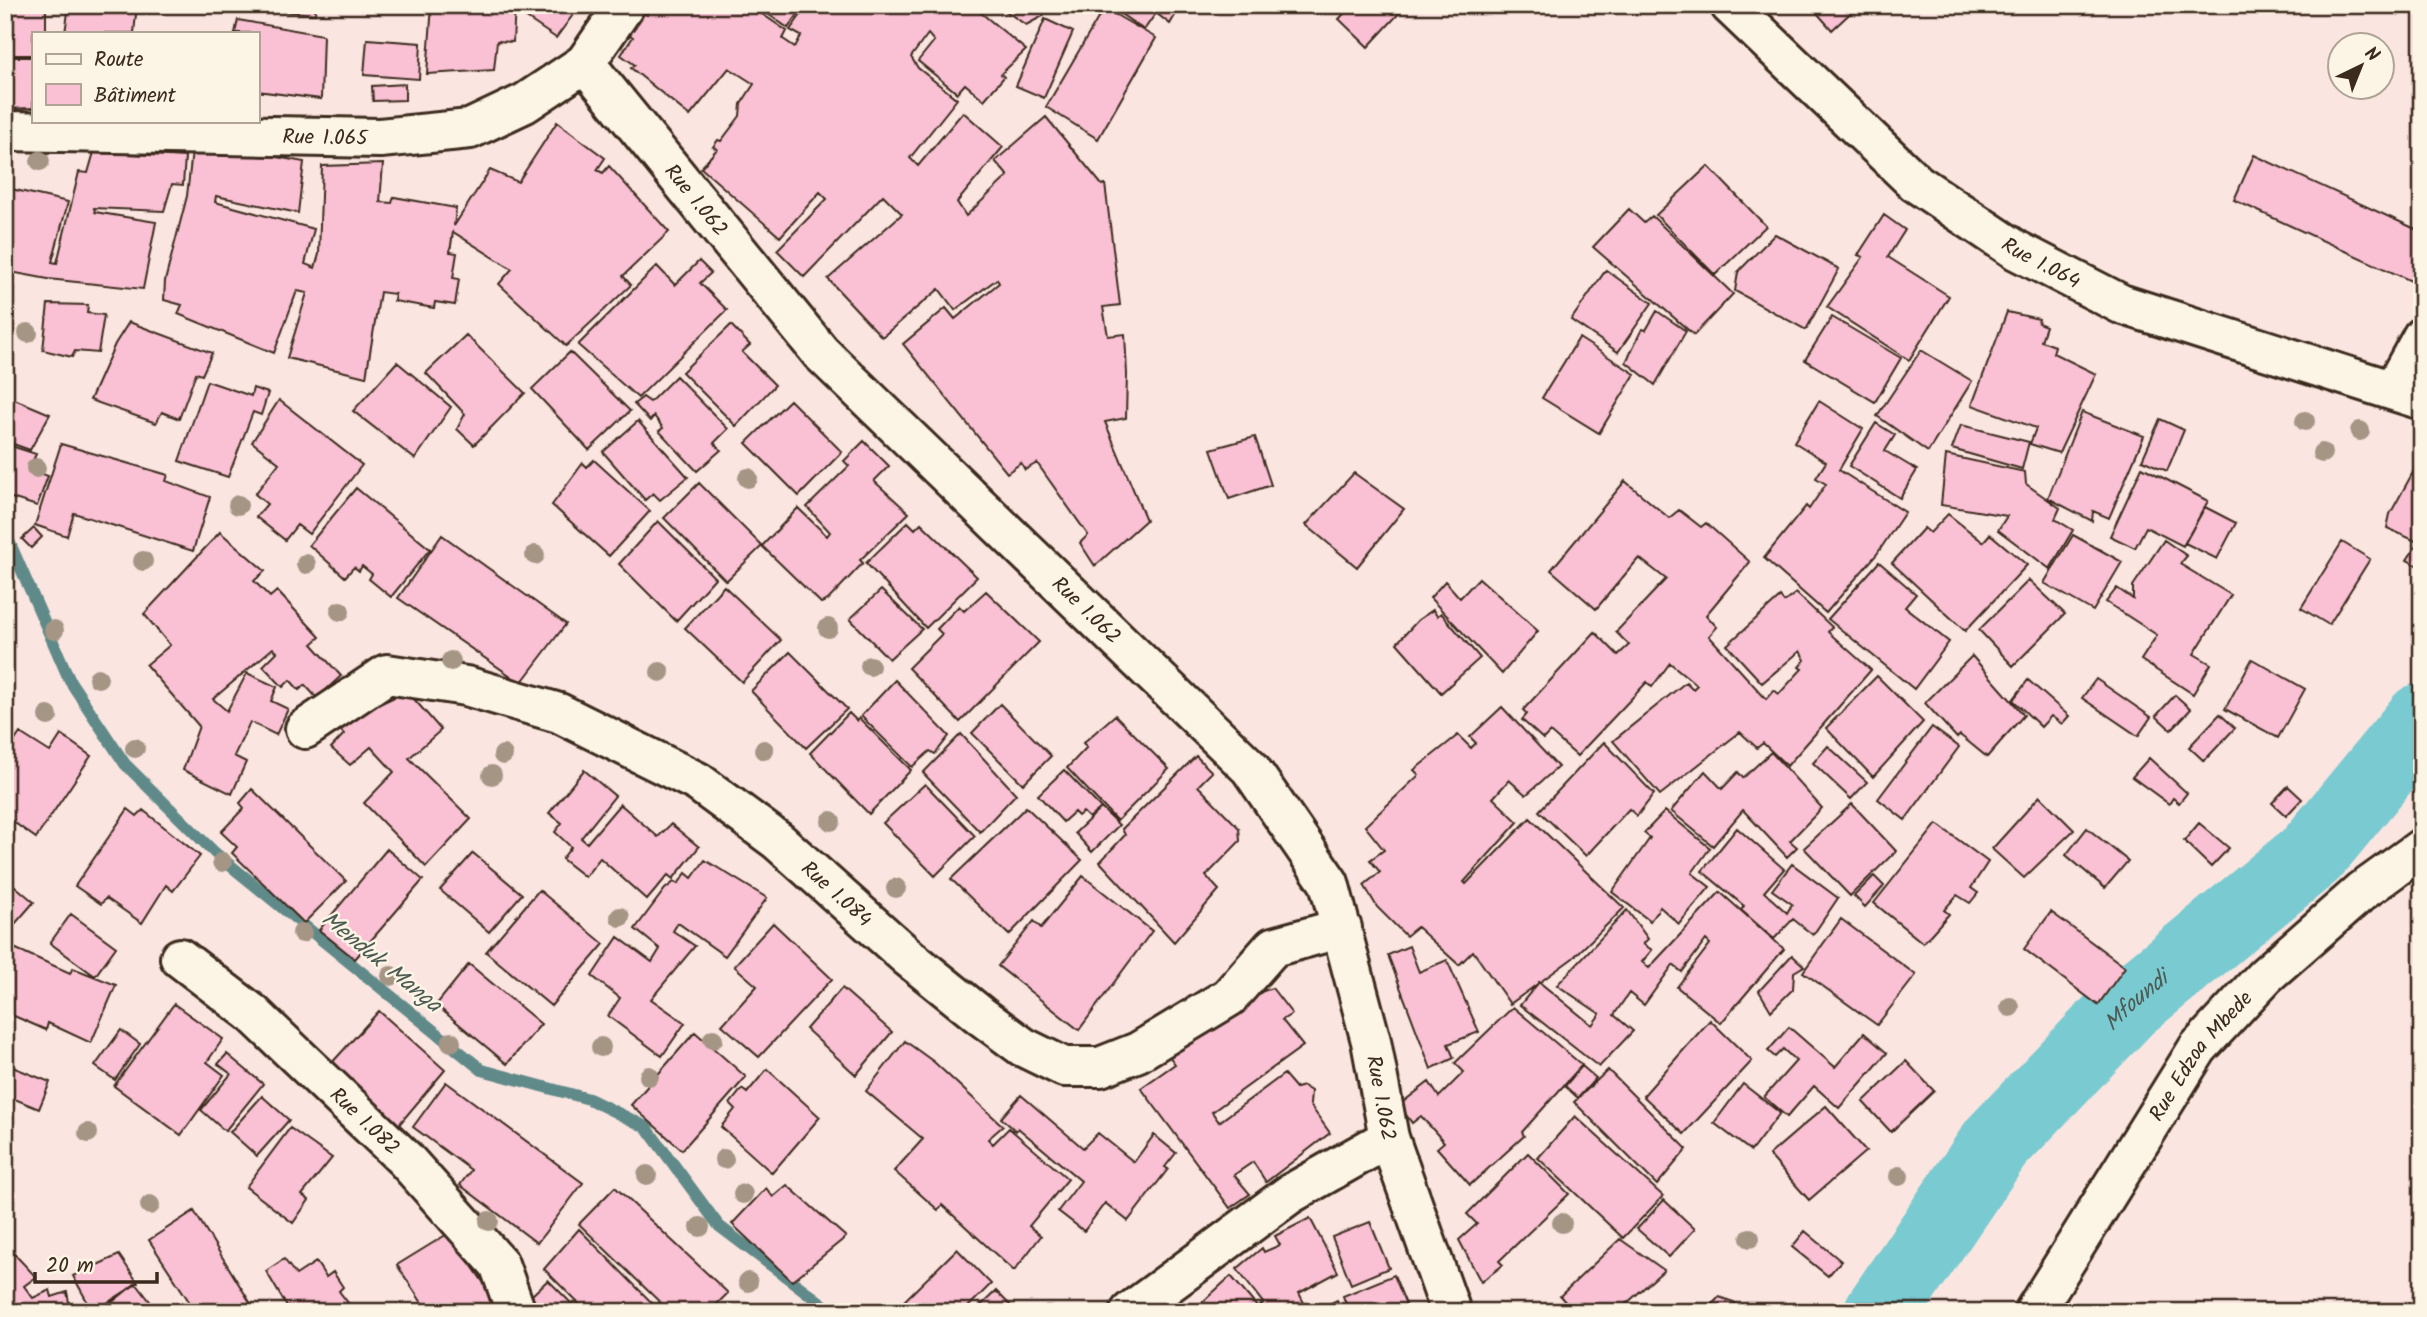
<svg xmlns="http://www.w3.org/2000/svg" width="2427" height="1317" viewBox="0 0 2427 1317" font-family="Kalam,sans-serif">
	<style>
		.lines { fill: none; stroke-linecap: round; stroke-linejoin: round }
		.stream { stroke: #608a89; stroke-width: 12 }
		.river { stroke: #79cad1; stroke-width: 74 }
		.building { fill: #fac1d4; stroke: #3b2a1e; stroke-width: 2 }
		.street-casing { stroke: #3b2a1e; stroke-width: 44 }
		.secondary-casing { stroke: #3b2a1e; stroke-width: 44 }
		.street { stroke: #fcf5e5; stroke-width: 38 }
		.secondary { stroke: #fcf5e5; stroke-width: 38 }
		.tree { fill: #a59584 }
		.labels { text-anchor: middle; stroke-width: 5; stroke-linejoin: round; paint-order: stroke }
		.street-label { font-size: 21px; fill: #3b2a1e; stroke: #fcf5e5 }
		.water-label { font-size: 23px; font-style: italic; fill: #4e5a54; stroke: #fcf5e5 }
	</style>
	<rect width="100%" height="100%" fill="#fbe5e0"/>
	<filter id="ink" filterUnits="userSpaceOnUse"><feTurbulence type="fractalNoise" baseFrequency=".0143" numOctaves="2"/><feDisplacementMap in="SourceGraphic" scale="14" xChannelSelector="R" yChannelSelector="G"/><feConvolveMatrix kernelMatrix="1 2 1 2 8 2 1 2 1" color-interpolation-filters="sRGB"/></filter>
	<g filter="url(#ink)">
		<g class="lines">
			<path class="stream" d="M5,532L70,681L125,764L215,853L482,1070L589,1099L646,1127L719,1226L833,1312"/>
			<path class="river" id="s1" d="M1881,1312L1996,1143L2127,1006L2312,854L2422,720"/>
		</g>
		<path class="building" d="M5,5H46V33H33V55H5Z
			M65,5H137L134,33H65L69,5Z
			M157,5H316L315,14L243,8L242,14Z
			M432,5H515L513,42L497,41L494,70L427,74Z
			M529,5H564L575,12L556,38L522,15Z
			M653,5H749L787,31L783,39L795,47L801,36L790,30L808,5H988L980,12L1026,50L1001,74L1004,77L984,100L965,84L957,93L918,61L934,41L928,34L911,57L918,68L957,99L910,158L918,166L963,112L1003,147L957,202L966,216L1008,176L995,161L1046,117L1102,185L1105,184L1120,305L1103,307L1108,336L1125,334L1127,374L1126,418L1105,422L1146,520L1095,566L1080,543L1088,535L1037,463L1025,470L1021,463L1007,473L903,344L946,308L955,319L999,283L997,279L955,310L939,289L882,337L828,279L902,214L883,195L804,277L777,250L827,199L820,192L780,237L701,168L717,149L713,147L718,140L721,141L740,116L741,104L754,84L729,68L690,116L631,68L635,65L621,55L633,37L628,34L643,12L647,15Z
			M755,5H805L788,28Z
			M997,5H1048L1043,16L1026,25Z
			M1108,5H1181L1170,24L1156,13L1144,30Z
			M1352,5H1399L1403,9L1368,47L1339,19Z
			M1810,5H1859L1832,30Z
			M1104,8L1156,38L1098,139L1046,107Z
			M1045,19L1073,32L1044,98L1016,86Z
			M238,20L323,35L321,99L257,91V33H235Z
			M367,39L421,43L419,79L364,75Z
			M5,57H33V108L5,109Z
			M405,84V100L373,101L372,86Z
			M557,122L605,158L597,170L603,173L609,166L669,232L623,276L631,285L566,346L499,284L512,269L453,232L450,252L457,253L453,278L459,279L455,305L435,302L434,308L394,301L395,294L380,292L366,377L287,358L307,293L297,291L274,353L178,314L182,305L164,300L165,281L187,196L193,142L304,162L298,213L216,196L215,202L314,229L305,264L315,268L319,254L322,166L383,164L380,202L392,203L394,197L456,208L454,226L490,170L518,182Z
			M94,152L185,157L183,185L172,184L164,211L94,208L95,212L156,222L143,289L48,279L5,271V210L11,189L68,202L52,262L57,263L79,172L88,173Z
			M2254,155L2422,232V286L2234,200Z
			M1708,166L1766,226L1715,275L1656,215Z
			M1629,209L1644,223L1652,216L1733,294L1694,335L1593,247Z
			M1884,215L1905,230L1888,257L1949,296L1909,360L1827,307L1863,257L1858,255Z
			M1775,234L1839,269L1806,330L1735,291L1738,272Z
			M699,261L711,273L700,283L727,310L638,398L578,345L657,266L675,285Z
			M1606,270L1652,303L1618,352L1571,320Z
			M48,304L88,305L87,313L104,315L98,353L75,351L72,357L43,350Z
			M1657,311L1686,331L1655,385L1626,362L1642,329L1646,330Z
			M2007,312L2039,319L2038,323L2046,326L2041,341L2055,346L2053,353L2096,374L2059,453L2030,444L2036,428L1972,405Z
			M1832,317L1901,358L1875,402L1805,360Z
			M129,322L212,353L202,375L196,373L179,419L162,412L156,423L90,400L115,344Z
			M731,325L750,345L742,352L775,385L736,426L682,372Z
			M466,335L525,393L474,445L457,429L465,414L426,373Z
			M1579,338L1635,374L1599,433L1542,398Z
			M1921,350L1972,381L1928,452L1877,416Z
			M570,352L630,411L589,450L532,389Z
			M397,362L451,407L415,459L353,411Z
			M676,376L728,429L714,443L721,450L697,471L659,431L663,428L654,416L650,421L634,404L643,397L650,402Z
			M207,381L251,396L253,388L268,393L261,415L253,412L228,477L179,461Z
			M5,395L50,414L30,450L5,441Z
			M279,400L362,465L309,534L297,525L285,540L256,517L267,504L255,494L279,463L252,442Z
			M790,400L842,452L799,496L746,443Z
			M1819,401L1863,429L1839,470L1905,512L1877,554L1826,613L1764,558L1806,506L1809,509L1826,484L1816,478L1826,462L1794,442Z
			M2082,412L2144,436L2109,518L2093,511L2092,521L2048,498Z
			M2160,419L2184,430L2167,471L2142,460Z
			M638,421L688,477L660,500L653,493L645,500L603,452Z
			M1876,423L1895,435L1885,451L1917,470L1900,498L1849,466Z
			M1961,425L2029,442L2022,469L1952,449Z
			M1255,437L1271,485L1229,499L1211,449Z
			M864,441L889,466L874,481L909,513L860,560L863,563L828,600L821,603L762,546L798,508L827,536L830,532L807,507L849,466L844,461Z
			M5,444L36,454L29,469L48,476L37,506L5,496Z
			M61,444L168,475L166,481L210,497L193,551L74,513L67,536L35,525Z
			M1946,455L2025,472L2026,484L2060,508L2055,519L2073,530L2050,569L1998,530L2007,516L1941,505Z
			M594,460L650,511L609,556L552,505L583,463L587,467Z
			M2417,465L2422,467V544L2387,528L2390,514Z
			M2142,467L2208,501L2183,546L2146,527L2135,548L2110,536Z
			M1354,473L1404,509L1357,567L1306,525Z
			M1625,481L1669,518L1679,510L1701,527L1706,523L1750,562L1706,615L1717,627L1709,636L1766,699L1774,690L1779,694L1802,669L1799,667L1805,660L1800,651L1762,683L1727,645L1780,597L1784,602L1796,593L1832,627L1828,632L1871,670L1787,766L1763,743L1757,748L1740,732L1660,795L1613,741L1686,682L1693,689L1697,685L1670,663L1652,687L1647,682L1577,756L1550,732L1543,739L1522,720L1527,714L1523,710L1595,632L1618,655L1629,645L1616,632L1666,579L1639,558L1596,609L1551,570Z
			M699,483L762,546L726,581L664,518Z
			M356,488L430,549L391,597L369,579L372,574L362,566L359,571L354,567L345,577L309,545Z
			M2205,507L2236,523L2217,559L2185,543Z
			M1948,514L1983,542L1990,534L2027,565L1965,631L1892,563L1924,528L1930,533Z
			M658,521L715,578L676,621L619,564Z
			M908,522L915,529L921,523L977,577L926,628L866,563Z
			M34,528L42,537L31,548L22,539Z
			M220,532L265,571L254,581L270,597L277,591L320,637L312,644L341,676L317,698L305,685L299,690L290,680L283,687L263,666L277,652L273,648L213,699L227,711L247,673L277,687L271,701L288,709L276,735L250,722L234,756L246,762L232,794L183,770L199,726L146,665L170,645L144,614Z
			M442,535L566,624L521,683L398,598Z
			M2073,535L2122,562L2093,611L2044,583Z
			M2164,540L2187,556L2180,564L2231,595L2194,654L2211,664L2193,694L2141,660L2157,635L2106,602L2117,588L2133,599V586Z
			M2342,542L2370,559L2329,625L2301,608Z
			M2416,546L2422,549V568L2407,560Z
			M1879,562L1916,594L1905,607L1949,642L1914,689L1828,619Z
			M1479,578L1538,631L1502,674L1430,598L1445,581L1460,598Z
			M2029,580L2065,614L2013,666L1979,630Z
			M724,586L781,640L742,682L685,628Z
			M881,590L922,629L889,659L850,619Z
			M986,591L1039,642L960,722L908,668L942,634L937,629L959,606L964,611Z
			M1433,610L1437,616L1441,613L1480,658L1441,693L1397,643L1418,620Z
			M790,652L847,709L806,748L751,691Z
			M1972,656L2024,715L1987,757L1960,735L1957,738L1925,703Z
			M2252,659L2305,689L2278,738L2225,709Z
			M1877,676L1923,722L1873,777L1826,728Z
			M2096,679L2151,717L2138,736L2082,698Z
			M895,680L949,736L935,754L930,751L912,767L861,716Z
			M2028,680L2069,716L2062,724L2051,716L2041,727L2013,700Z
			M407,691L441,730L409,758L471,819L426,867L364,803L394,772L371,747L350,765L331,748L344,734L332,722L365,711Z
			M2175,695L2191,709L2171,730L2156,716Z
			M1000,704L1051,756L1023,784L972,733Z
			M1502,707L1558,767L1526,795L1509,780L1493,798L1518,822L1464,882L1466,884L1530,818L1624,908L1573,958L1510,1004L1473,951L1459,965L1417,927L1406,936L1377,907L1364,885L1380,872L1370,860L1384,850L1365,826L1419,775L1414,770L1458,735L1471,748L1476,743L1470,737Z
			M849,713L857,721L859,718L911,770L869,814L810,753Z
			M2220,714L2235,728L2204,761L2189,747Z
			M1115,715L1169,769L1117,821L1067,768L1087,747L1083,743Z
			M1932,727L1959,747L1905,820L1878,799Z
			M20,733L50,752L61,735L91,756L36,838L5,816V755Z
			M961,734L1016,794L980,832L923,773Z
			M1604,742L1654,794L1637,816L1629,809L1586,856L1539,811Z
			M1828,746L1867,782L1851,799L1813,763Z
			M1771,752L1822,808L1790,841L1797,847L1787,857L1743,810L1713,846L1671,811L1705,771L1722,789L1738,772L1743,778Z
			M1196,756L1212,772L1198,786L1239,828L1240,841L1206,876L1219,890L1174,942L1100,862L1125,835L1122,829Z
			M2149,758L2187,793L2179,803L2173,798L2169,804L2132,777Z
			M584,770L615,796L581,838L587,843L620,804L658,837L671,824L699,847L673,879L668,875L647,900L600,858L585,877L562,859L571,847L555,832L562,823L549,813Z
			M1064,770L1101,808L1089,818L1083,812L1078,816L1074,812L1063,822L1038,795Z
			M925,784L975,836L935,876L883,823Z
			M2288,786L2302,799L2286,816L2272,803Z
			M252,789L346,881L304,923L232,853L237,847L221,832L244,808L240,803Z
			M2040,796L2074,830L2024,878L1992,849Z
			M1852,804L1896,851L1850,896L1804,848Z
			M1026,807L1082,860L1009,935L951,879Z
			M1101,808L1119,825L1092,852L1075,833Z
			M128,809L137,816L143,810L200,856L173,891L166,885L142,923L106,898L101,904L75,886Z
			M1665,811L1710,848L1692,873L1710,887L1679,924L1660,907L1650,921L1612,892L1650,838L1644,833Z
			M2199,823L2229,848L2211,867L2184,841Z
			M1937,824L1988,862L1971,888L1978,893L1970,903L1957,895L1944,910L1949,914L1923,943L1874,903Z
			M1737,828L1784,869L1764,892L1787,913L1792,904L1772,890L1792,864L1838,898L1813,935L1793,919L1774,939L1741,910L1744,906L1702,871Z
			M2087,828L2128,861L2105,888L2066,855Z
			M387,849L423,880L355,959L319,930Z
			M473,853L522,894L489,932L440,890Z
			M705,860L767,898L725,956L678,923L673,931L695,946L651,999L685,1023L662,1056L608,1016L620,998L592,976L618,937L652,962L660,949L635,929L665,889L674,882L678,884L686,873L692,878Z
			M1083,876L1152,931L1079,1030L998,966L1034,921L1041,928Z
			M1874,876L1884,886L1865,907L1854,896Z
			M9,881L34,902L8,932L5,930V885Z
			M539,890L604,944L551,1006L486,952Z
			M1720,892L1784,949L1721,1023L1677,987L1710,944L1706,940L1682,972L1673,965L1644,1005L1629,993L1614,1015L1633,1031L1599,1067L1520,1005L1539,982L1592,1025L1600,1014L1557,985L1627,910L1648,939L1643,944L1652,950L1642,962L1649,968Z
			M2051,912L2125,967L2098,1005L2024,949Z
			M71,914L116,947L95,976L50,943Z
			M1841,919L1916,975L1877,1025L1803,972Z
			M773,923L832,979L759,1057L722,1025L757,986L734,966Z
			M5,944L70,973L73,968L116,985L91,1043L48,1023L46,1030L5,1012Z
			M1409,946L1419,972L1447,960L1479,1032L1448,1044L1454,1058L1431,1069L1388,955Z
			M1792,955L1804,966L1794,972L1793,989L1771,1011L1759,991Z
			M469,964L541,1024L507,1064L436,1005Z
			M842,988L892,1032L856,1075L806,1029Z
			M1272,988L1292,1014L1282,1020L1303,1046L1212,1112L1219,1122L1284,1074L1296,1088L1303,1086L1311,1091L1310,1105L1330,1133L1266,1182L1253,1162L1234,1175L1250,1194L1230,1208L1141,1088L1175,1064L1160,1044L1204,1033L1258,993Z
			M174,1004L223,1039L207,1062L224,1075L181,1135L114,1086Z
			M1513,1007L1582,1065L1522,1132L1524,1136L1470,1185L1437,1148L1444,1142L1421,1116L1412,1123L1399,1105L1429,1082L1439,1097L1464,1072L1455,1063Z
			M379,1011L445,1070L397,1127L329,1066Z
			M1710,1020L1752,1061L1684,1134L1643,1096Z
			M1789,1027L1835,1067L1864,1033L1887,1053L1839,1108L1814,1086L1787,1117L1764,1097L1796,1061L1783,1049L1775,1057L1768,1051Z
			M121,1030L140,1044L115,1080L95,1066Z
			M695,1032L746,1077L682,1150L631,1105Z
			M905,1041L934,1062L1003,1126L988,1139L993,1144L1009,1128L1068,1179L1029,1226L1041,1236L1014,1271L942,1205L938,1210L894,1171L923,1139L866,1091Z
			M227,1054L263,1084L225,1131L201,1110L231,1074L218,1064Z
			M1906,1061L1934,1091L1891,1132L1863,1102Z
			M5,1064L50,1082L39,1109L10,1097L5,1108Z
			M1582,1066L1596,1078L1578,1098L1565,1086Z
			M767,1069L820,1117L772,1173L721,1127L735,1109L730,1104L742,1089L747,1093Z
			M1608,1070L1687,1149L1657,1185L1574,1102Z
			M446,1082L583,1183L537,1243L460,1185L471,1170L413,1127Z
			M1743,1084L1780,1113L1751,1151L1714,1123Z
			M1021,1095L1083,1148L1098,1133L1134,1162L1154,1135L1176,1153L1165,1167L1168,1169L1128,1221L1105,1203L1084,1231L1058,1211L1081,1181L1018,1128L1016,1131L1001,1118Z
			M262,1096L289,1120L257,1156L230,1132Z
			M1826,1106L1866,1151L1809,1200L1769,1155Z
			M1575,1116L1663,1196L1623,1238L1538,1158Z
			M290,1128L332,1158L302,1195L309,1200L293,1223L246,1187Z
			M1528,1153L1569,1194L1499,1261L1503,1265L1481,1282L1459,1240L1477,1224L1467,1214Z
			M787,1185L846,1237L792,1281L732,1224L766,1188L773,1197Z
			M615,1187L728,1293L709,1312H670L579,1224Z
			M1664,1200L1695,1229L1669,1257L1637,1229Z
			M194,1211L256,1312H196L149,1240Z
			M1310,1218L1338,1272L1299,1293L1307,1309L1198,1312L1195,1309L1231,1276L1258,1308L1263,1303L1237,1269L1262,1248L1264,1252L1280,1245L1275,1236Z
			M1370,1222L1389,1268L1351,1284L1332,1237Z
			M579,1229L661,1312H587L544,1269Z
			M1805,1231L1841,1261L1828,1276L1792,1247Z
			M449,1233L504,1312H428L397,1265Z
			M1620,1239L1664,1270L1617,1312H1574L1560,1296Z
			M5,1244L36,1277L24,1286L33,1298L50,1290L52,1297L67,1292L71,1312H5Z
			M957,1249L991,1284L963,1312H893Z
			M119,1255L138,1283L93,1312L73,1276Z
			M284,1259L296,1275L316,1262L326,1277L333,1272L343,1287L339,1291L355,1312H290L266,1271Z
			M1394,1275L1409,1312H1349L1343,1296Z
			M548,1280L580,1312H545L530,1297Z
			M136,1283L158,1312H100Z
			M996,1291L1017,1312H974Z
			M1719,1297L1734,1302L1744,1312H1705Z
			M1337,1300L1343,1312H1313Z"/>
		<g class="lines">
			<defs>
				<g id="street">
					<path id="s2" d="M625,5L585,63L821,353L1250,768L1329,883L1371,1041L1389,1138L1451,1312"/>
					<path id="s3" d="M5,131L380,138L470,129L525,103L585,63"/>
					<path d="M2393,390L2422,337"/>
					<path id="s4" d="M305,729L387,674L466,686L559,713L698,782L778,841L909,958L981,1016L1023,1047L1064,1067H1100L1138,1052L1229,997L1273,947L1342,928"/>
					<path id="s5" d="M180,958L252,1013L405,1159L499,1264L516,1312"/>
					<path d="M1130,1312L1290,1194L1389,1138"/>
					<path id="s6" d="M2034,1312L2198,1048L2265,976L2361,892L2422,848"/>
				</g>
				<g id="secondary">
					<path id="s7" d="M1730,5L1916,183L2016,250L2121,304L2422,400"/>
				</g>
			</defs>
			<use href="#street" class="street-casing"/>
			<use href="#secondary" class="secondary-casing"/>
			<use href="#street" class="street"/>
			<use href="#secondary" class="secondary"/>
		</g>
		<g class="tree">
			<circle cx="40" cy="161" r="10"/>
			<circle cx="28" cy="333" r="10"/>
			<circle cx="2305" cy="421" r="10"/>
			<circle cx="2360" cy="431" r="10"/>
			<circle cx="2322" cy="453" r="10"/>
			<circle cx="36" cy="468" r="10"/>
			<circle cx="748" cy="478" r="10"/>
			<circle cx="238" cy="505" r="10"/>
			<circle cx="535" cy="555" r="10"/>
			<circle cx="143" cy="561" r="10"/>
			<circle cx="306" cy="564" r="10"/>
			<circle cx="340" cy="611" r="10"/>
			<circle cx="828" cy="628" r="10"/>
			<circle cx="54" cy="630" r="10"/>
			<circle cx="451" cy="661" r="10"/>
			<circle cx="870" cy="666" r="10"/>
			<circle cx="660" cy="672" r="10"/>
			<circle cx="98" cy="678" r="10"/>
			<circle cx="48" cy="716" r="10"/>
			<circle cx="135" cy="748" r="10"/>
			<circle cx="764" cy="750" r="10"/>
			<circle cx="503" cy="755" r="10"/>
			<circle cx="492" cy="775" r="10"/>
			<circle cx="831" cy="821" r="10"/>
			<circle cx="222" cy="862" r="10"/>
			<circle cx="896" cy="888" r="10"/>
			<circle cx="620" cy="917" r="10"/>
			<circle cx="302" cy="933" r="10"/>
			<circle cx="391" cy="976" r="10"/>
			<circle cx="2010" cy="1007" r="10"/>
			<circle cx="713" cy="1039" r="10"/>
			<circle cx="451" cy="1042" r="10"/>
			<circle cx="601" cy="1047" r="10"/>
			<circle cx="649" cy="1076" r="10"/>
			<circle cx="88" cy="1133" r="10"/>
			<circle cx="724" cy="1159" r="10"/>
			<circle cx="647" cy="1175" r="10"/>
			<circle cx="1899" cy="1176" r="10"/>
			<circle cx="743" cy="1194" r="10"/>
			<circle cx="150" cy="1205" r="10"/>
			<circle cx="489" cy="1221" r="10"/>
			<circle cx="1562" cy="1223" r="10"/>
			<circle cx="700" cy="1227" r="10"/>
			<circle cx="1750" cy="1238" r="10"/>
			<circle cx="748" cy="1282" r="10"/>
		</g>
	</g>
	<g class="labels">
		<g class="street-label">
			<text dy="7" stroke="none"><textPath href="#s3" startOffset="320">Rue 1.065</textPath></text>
			<text dy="7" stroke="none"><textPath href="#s2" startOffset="247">Rue 1.062</textPath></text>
			<text dy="7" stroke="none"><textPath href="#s7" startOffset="406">Rue 1.064</textPath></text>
			<text dy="7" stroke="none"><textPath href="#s2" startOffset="814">Rue 1.062</textPath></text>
			<text dy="7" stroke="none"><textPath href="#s4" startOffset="609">Rue 1.084</textPath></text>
			<text dy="7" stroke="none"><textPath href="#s6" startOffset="306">Rue Edzoa Mbede</textPath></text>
			<text dy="7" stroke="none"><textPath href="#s2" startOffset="1402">Rue 1.062</textPath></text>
			<text dy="7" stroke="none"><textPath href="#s5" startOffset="247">Rue 1.082</textPath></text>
		</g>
		<g class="water-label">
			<text transform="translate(382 961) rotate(39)" y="8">Menduk Manga</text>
			<text dy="8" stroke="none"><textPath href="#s1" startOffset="404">Mfoundi</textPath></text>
		</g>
	</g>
	<rect width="2427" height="1317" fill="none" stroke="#fcf5e5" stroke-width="28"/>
	<rect x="14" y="14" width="2399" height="1289" fill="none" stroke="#3b2a1e" stroke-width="2.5" filter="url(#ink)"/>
	<rect x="32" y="32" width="228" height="91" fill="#fcf5e5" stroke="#afa495" stroke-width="2"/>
	<rect x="46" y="54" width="35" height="10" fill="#fcf5e5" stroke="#afa495" stroke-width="2"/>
	<text x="94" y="66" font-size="21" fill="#3b2a1e">Route</text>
	<rect x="46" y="84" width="35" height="21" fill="#fac1d4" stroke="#afa495" stroke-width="2"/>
	<text x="94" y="102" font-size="21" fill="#3b2a1e">Bâtiment</text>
	<g transform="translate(2361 66) rotate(43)"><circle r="33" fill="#fcf5e5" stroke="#afa495" stroke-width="2"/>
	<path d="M0-5L12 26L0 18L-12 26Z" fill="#3b2a1e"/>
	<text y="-10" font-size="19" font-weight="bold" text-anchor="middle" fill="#3b2a1e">N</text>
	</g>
	<path d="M35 1272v10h122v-10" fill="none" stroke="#3b2a1e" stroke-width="3.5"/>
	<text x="46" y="1272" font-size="21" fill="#3b2a1e" stroke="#fcf5e5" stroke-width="5" paint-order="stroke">20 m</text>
</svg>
